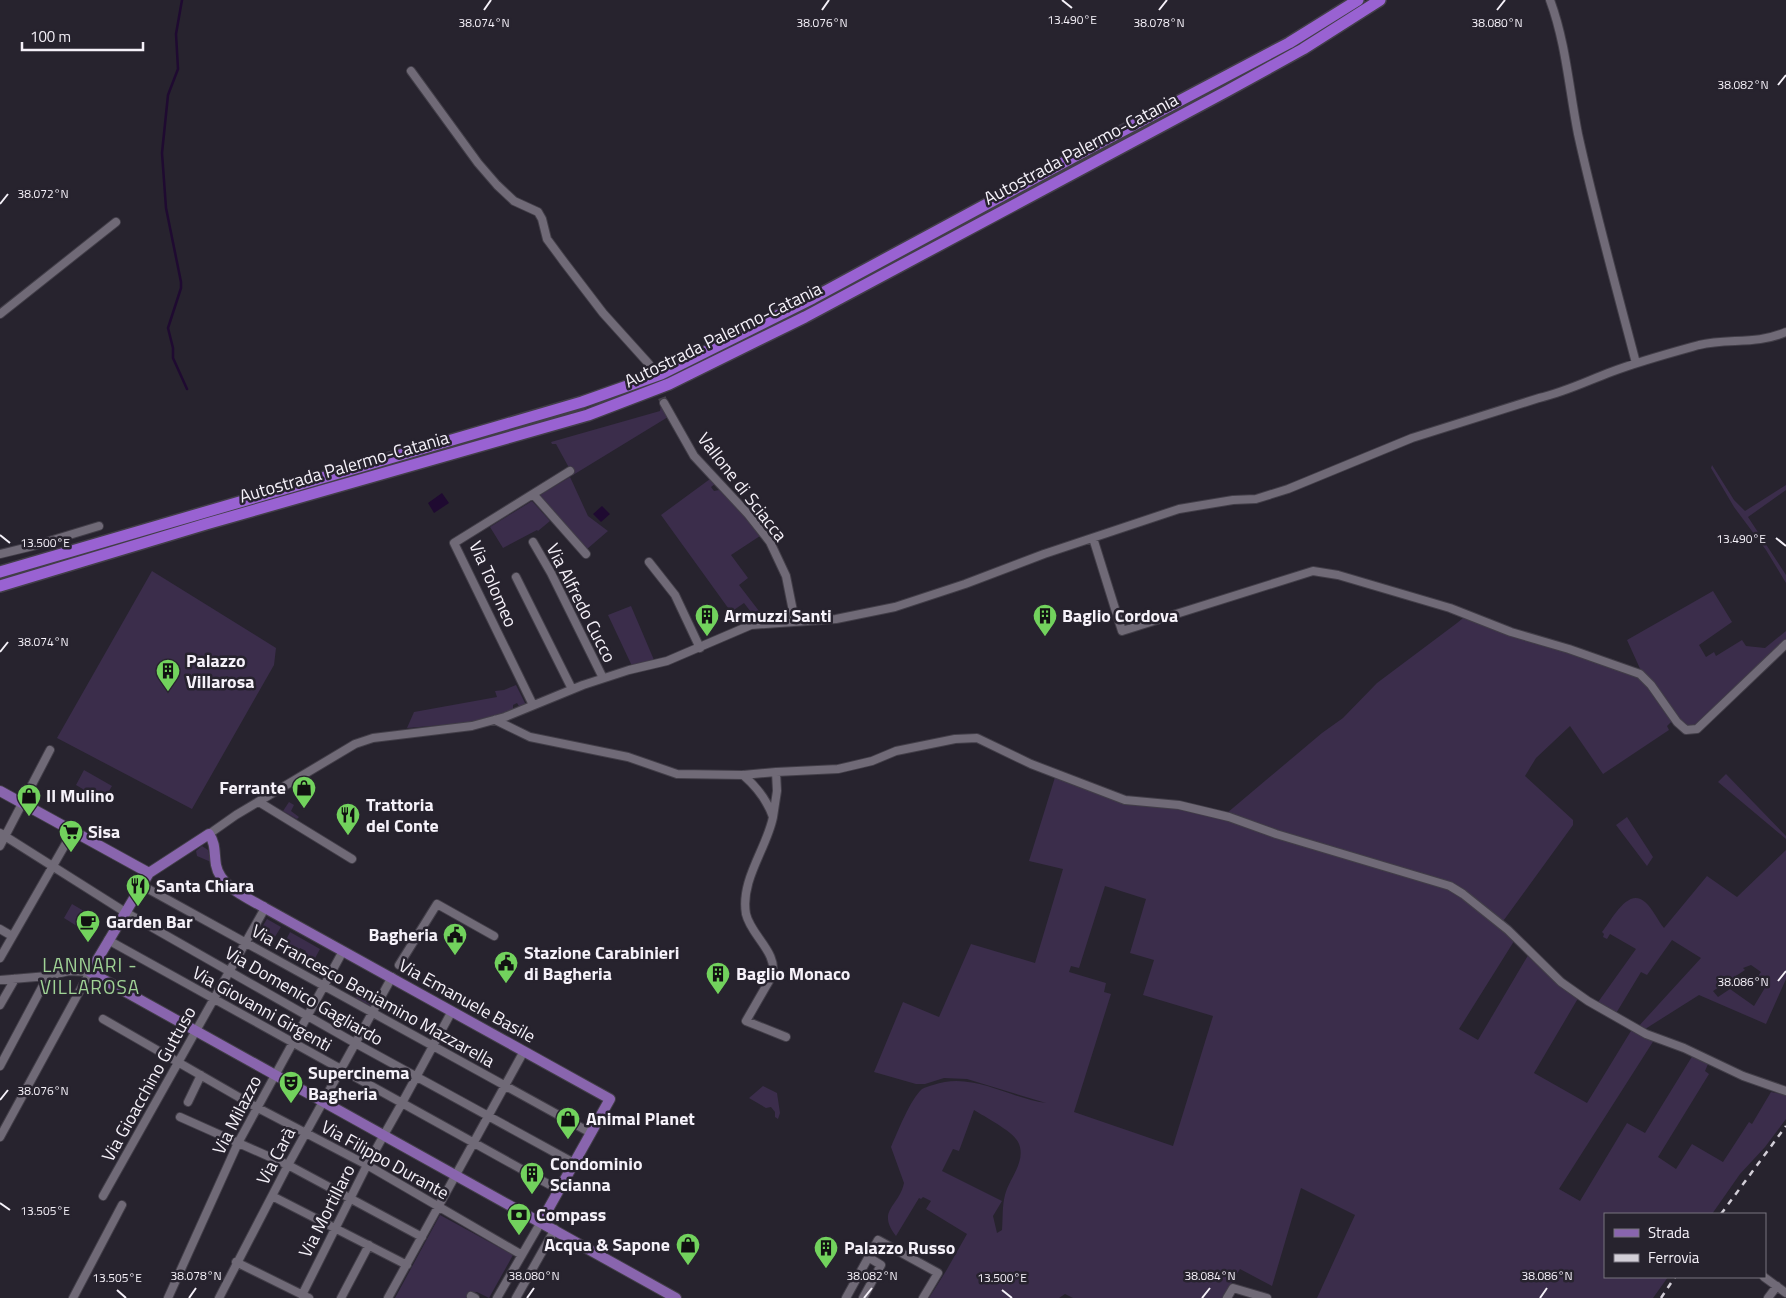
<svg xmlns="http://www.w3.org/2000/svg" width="1786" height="1298" viewBox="0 0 1786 1298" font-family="'Titillium Web',sans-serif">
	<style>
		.green { fill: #3b2d4b; fill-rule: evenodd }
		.water { fill: #1f0a31 }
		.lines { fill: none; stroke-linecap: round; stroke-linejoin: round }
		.stream { stroke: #1f0a31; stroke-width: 2.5 }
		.minor-tunnel { stroke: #46424c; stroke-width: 8; stroke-dasharray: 8 4; stroke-linecap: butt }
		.minor-casing { stroke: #423e48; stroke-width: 10 }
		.major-casing { stroke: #423e48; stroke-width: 12 }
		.highway-casing { stroke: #423e48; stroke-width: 14 }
		.minor { stroke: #706a77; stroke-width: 8 }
		.major { stroke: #8965ae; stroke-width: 10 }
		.highway { stroke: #9962d2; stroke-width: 11 }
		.rail { stroke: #d2ced7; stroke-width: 2.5; stroke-dasharray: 6 6; stroke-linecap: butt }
		.ticks { fill: none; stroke: #f5f1f9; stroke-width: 2 }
		.labels { text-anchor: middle; stroke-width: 5; stroke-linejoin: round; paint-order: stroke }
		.street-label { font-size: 18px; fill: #f5f1f9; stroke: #27232e }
		.poi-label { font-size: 18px; font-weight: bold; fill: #f5f1f9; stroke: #27232e; text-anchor: start }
		.neighbourhood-label { font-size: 19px; letter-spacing: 1px; fill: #a0d396; stroke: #27232e }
		.ticks-label { font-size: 12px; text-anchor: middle; fill: #f5f1f9; stroke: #27232e; stroke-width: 5; stroke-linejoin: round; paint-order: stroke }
	</style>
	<rect width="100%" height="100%" fill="#27232e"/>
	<path class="green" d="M661,404L668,417L573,475L556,444H552L551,442L660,411Z
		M1712,465L1734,500L1745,511L1786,485V490L1748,517L1786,575V583L1766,550L1734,507L1711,468Z
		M570,477L588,516L608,531L587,549L540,495Z
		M710,479L715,484L711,487L714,491L719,490L735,505L760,536L731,555L748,578L739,585L759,611L754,616L744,603L731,612L661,515Z
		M532,501L550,521L538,531L537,530L503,548L490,527Z
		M152,571L276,648L274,665L192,809L57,738Z
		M1713,591L1732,622L1699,645L1706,657L1714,652L1716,656L1742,640L1746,646L1765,648L1786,631V644L1697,729L1686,730L1674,719L1667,726L1669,730L1603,774L1570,726L1536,758L1525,776L1573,820V825L1501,924L1516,938L1459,1029L1478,1040L1530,952L1580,995L1534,1073L1587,1103L1634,1026L1637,1028L1701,958L1672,940L1647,975L1641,972L1615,1015L1596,1005L1636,949L1610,934L1607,939L1603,937L1604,934L1602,932C1611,921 1628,886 1645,902C1653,909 1658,921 1664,928L1707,876L1737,897L1786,850V979L1766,1024L1699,995L1642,1031L1656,1037L1559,1189L1580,1201L1627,1123L1645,1133L1693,1055L1708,1064L1705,1071L1709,1074L1658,1157L1676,1169L1692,1144L1723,1162L1749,1122L1752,1124L1771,1092L1786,1095V1119L1765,1147L1740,1174L1712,1214H1605V1277H1668L1653,1298H1317L1355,1215L1301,1188L1272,1286L1240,1269L1222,1298H1073L1065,1294L1059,1298H929L946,1271L967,1234L926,1209L931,1201L923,1197L921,1199L919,1198L896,1236C876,1210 899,1207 904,1183L891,1147C898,1131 910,1100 922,1089C925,1087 930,1086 933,1085C972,1071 1008,1098 1046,1103L967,1079L944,1078L925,1084H916L874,1072L903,1002L939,1017L971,944L1035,963L1063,869L1029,861L1056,774L1125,800L1227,813L1322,733L1343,718L1377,683L1457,623L1468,614L1642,673L1627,640ZM1105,886L1146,899L1130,953L1154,960L1143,995L1213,1016L1173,1146L1074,1112L1111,994L1104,992L1106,983L1059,969L1069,972L1071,966L1079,968ZM1751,965L1761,972L1758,976L1766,981V986L1754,1006L1730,989L1718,997L1713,991L1745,970L1743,968ZM974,1110C985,1117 1015,1132 1019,1144C1026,1162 1009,1179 1005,1195C1002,1206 1003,1218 1002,1230L997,1233L993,1216L1002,1201L942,1171L953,1149L959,1151Z
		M631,606L654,660L632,666L608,615Z
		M516,685L526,705L520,708L517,703L513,705V711L504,714L503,713L499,715L467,723L407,728L414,712L497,697L495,691L504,690Z
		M84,770L112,786L103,801L76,785Z
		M1726,774L1786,836V839L1718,782Z
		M289,802L294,805L291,811L299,817L297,819L283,811Z
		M1627,817L1653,857L1647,866L1616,825Z
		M202,846L208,850L211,862L197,856L196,851Z
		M72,904L89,914L80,928L64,918Z
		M267,919L281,927L273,940L259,932Z
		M290,932L320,949L313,962L303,957L306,951L300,948L297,953L283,946Z
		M361,989L370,994L368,999L373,1002L371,1006L356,998Z
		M763,1086L777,1093L780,1113L778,1119L775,1117V1112L771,1107L766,1108L749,1098Z
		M440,1215L513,1255L489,1298L477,1292L471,1293L469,1298H395Z"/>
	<path class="water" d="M442,493L449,503L434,513L428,503Z
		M602,506L610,514L601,522L593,514Z"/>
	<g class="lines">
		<path class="stream" d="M182,0L176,34L178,69L168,95L162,153L166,208L181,282V288L168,328L173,348V358L187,389"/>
		<path class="minor-tunnel" d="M649,364L664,403"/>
		<defs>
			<path id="minor" d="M1550,0C1566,43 1569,89 1578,134C1595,211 1616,287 1636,363
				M411,71L478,163L497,185L514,201L538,212L542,219L547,239L564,262L603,313L649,364
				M0,314L116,222
				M664,403L694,456L748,514L770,542L786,576L795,621
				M533,494L586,554
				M1093,538L1122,631L1313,571L1338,575L1450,608L1511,632L1569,649L1640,674L1651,685L1677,722L1686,730L1697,729L1786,644
				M533,542L551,573L603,678
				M0,554L33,546L99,526
				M649,562L675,595L700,648
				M516,577L572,689
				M533,705L454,543L570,471
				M495,720L530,737L628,757L677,774L743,775L776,772L838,769L872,761L896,751L955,739L977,738L1031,764L1125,800L1179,805L1229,817L1276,834L1450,886L1463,894L1508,930L1561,982L1588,1001L1646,1034L1684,1048L1743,1076L1786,1091
				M743,775C757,787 767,800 773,817L777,791L776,772
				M259,802L352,859
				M773,817C767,848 740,880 746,914C751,936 779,953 772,976L746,1021L786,1037
				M0,833L125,912L355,1043L574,1163
				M209,834L236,815L355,744L373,738L472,726L505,717L583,685L629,670L667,661L751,625L836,619L895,607L965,584L1044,554L1179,509L1233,500L1256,499L1288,489L1412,438L1539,398C1565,392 1587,381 1611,372C1640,361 1670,353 1699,345C1729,338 1756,345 1786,332
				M0,846L50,750
				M141,885L591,1133
				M0,929L12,936
				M108,940L559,1190
				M0,958L73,831
				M399,965L437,904L494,936
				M0,980L48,976L69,971L90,972L0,1137
				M0,1005L15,979
				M103,1019L256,1107L367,1165L522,1255
				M0,1066L48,976
				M188,1102L201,1075
				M180,1117L288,1165L422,1237
				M103,1196L265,908
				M272,1196L407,1265
				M236,1262L309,1298
				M1764,1277L1786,1293
				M302,1295L367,1165L402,1103L452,1011
				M471,1296L475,1298
				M73,1298L122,1205
				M168,1298L238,1143L343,951
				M219,1298L288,1165L392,977
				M341,1298L369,1245
				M388,1298L524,1051
				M497,1298L541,1222
				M516,1298L555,1229
				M846,1298L878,1240L938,1273L923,1298
				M863,1298L881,1265L868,1257
				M1227,1298L1233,1288L1267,1298
				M1768,1298L1777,1286"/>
			<path id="major" d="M0,791L149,873
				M149,873L90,972L676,1298
				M149,873L209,834C216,844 214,853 216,865C220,887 248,898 265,908L610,1099L541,1222"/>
			<path id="highway" d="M0,572L582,402L661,374L813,298L1096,145L1289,43L1358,0
				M0,586L206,524L588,415L669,384L805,317L1227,91L1303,49L1380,0"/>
		</defs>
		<use href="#minor" class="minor-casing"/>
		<use href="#major" class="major-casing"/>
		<use href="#highway" class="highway-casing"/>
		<use href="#minor" class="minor"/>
		<use href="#major" class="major"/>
		<use href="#highway" class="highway"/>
		<path class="rail" d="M1721,1214L1786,1126
			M1661,1298L1675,1277"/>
	</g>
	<path class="ticks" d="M1062,0L1072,8M484,10L491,0M822,10L829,0M1159,10L1167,0M1497,10L1505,0M1778,85L1786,75M0,204L8,194M0,535L10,543M1776,538L1786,546M0,652L8,642M1778,981L1786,971M0,1100L8,1090M0,1203L10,1210M117,1290L126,1298M1002,1290L1012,1298M189,1298L196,1288M527,1298L534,1288M864,1298L872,1288M1202,1298L1210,1288M1540,1298L1547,1288"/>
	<defs>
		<symbol id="building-pin" viewBox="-11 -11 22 30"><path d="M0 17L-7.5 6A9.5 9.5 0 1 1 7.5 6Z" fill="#72d25d" stroke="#27232e"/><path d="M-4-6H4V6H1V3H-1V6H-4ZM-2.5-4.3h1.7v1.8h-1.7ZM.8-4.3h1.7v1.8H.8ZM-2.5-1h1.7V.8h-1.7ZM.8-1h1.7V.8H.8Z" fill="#111"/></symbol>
		<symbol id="shop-pin" viewBox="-11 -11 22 30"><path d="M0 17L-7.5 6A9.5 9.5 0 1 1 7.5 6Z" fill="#72d25d" stroke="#27232e"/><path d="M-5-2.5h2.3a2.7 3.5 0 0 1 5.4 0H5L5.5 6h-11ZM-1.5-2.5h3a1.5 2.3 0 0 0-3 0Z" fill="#111"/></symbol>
		<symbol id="restaurant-pin" viewBox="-11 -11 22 30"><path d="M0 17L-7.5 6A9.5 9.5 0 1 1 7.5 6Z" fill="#72d25d" stroke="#27232e"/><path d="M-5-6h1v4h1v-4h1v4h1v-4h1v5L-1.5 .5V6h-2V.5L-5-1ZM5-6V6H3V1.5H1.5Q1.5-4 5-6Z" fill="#111"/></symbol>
		<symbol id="supermarket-pin" viewBox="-11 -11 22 30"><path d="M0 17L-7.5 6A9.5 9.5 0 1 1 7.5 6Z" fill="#72d25d" stroke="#27232e"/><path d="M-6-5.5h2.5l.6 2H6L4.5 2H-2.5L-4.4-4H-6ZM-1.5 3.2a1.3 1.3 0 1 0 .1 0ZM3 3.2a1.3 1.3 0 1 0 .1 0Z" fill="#111"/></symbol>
		<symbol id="cafe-pin" viewBox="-11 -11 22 30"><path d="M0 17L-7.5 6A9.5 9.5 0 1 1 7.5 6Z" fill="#72d25d" stroke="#27232e"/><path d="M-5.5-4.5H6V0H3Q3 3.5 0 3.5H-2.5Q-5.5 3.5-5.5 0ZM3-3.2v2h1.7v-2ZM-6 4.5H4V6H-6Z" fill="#111"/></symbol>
		<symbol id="civic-pin" viewBox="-11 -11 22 30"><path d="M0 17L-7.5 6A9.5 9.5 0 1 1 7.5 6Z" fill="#72d25d" stroke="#27232e"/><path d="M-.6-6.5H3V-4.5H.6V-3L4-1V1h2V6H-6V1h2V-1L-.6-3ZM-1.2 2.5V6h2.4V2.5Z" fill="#111"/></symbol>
		<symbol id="theatre-pin" viewBox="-11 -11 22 30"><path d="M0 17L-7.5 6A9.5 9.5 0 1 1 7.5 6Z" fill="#72d25d" stroke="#27232e"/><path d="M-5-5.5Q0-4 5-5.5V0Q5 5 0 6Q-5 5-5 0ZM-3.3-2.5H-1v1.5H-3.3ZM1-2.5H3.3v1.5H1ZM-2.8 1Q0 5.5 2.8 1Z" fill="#111"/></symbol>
		<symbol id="bank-pin" viewBox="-11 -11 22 30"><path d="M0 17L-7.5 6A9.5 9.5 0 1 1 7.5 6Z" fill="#72d25d" stroke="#27232e"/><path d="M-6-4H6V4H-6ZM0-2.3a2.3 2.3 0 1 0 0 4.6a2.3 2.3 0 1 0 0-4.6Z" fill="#111"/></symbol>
	</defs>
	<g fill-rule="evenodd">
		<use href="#building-pin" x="693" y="602" width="28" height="38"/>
		<use href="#building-pin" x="1031" y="602" width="28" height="38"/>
		<use href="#building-pin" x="154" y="657" width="28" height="38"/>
		<use href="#shop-pin" x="290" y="774" width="28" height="38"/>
		<use href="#shop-pin" x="15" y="782" width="28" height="38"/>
		<use href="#restaurant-pin" x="334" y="801" width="28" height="38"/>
		<use href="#supermarket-pin" x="57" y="818" width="28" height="38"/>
		<use href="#restaurant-pin" x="124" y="872" width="28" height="38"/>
		<use href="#cafe-pin" x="74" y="908" width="28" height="38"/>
		<use href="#civic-pin" x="441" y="921" width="28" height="38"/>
		<use href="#civic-pin" x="492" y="949" width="28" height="38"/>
		<use href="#building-pin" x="704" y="960" width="28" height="38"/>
		<use href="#theatre-pin" x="277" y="1069" width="28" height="38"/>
		<use href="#shop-pin" x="554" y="1105" width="28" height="38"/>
		<use href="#building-pin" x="518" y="1160" width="28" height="38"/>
		<use href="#bank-pin" x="505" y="1201" width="28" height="38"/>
		<use href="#shop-pin" x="674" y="1231" width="28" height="38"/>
		<use href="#building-pin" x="812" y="1234" width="28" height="38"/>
	</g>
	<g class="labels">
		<g class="street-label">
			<text transform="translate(1081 149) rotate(-28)" y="6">Autostrada Palermo-Catania</text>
			<text transform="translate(723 335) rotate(-26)" y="6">Autostrada Palermo-Catania</text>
			<text transform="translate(344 467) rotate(-16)" y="6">Autostrada Palermo-Catania</text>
			<text transform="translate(742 487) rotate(52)" y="6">Vallone di Sciacca</text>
			<text transform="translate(493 584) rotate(66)" y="6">Via Tolomeo</text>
			<text transform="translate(581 603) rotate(63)" y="6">Via Alfredo Cucco</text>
			<text transform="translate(304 996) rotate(30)" y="6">Via Domenico Gagliardo</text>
			<text transform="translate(373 996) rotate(29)" y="6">Via Francesco Beniamino Mazzarella</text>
			<text transform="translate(467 1001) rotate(29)" y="6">Via Emanuele Basile</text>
			<text transform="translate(262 1009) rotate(29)" y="6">Via Giovanni Girgenti</text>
			<text transform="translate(149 1084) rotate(-61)" y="6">Via Gioacchino Guttuso</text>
			<text transform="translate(237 1115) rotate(-63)" y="6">Via Milazzo</text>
			<text transform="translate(276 1156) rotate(-62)" y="6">Via Carà</text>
			<text transform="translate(385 1160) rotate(29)" y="6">Via Filippo Durante</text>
			<text transform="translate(327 1211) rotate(-63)" y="6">Via Mortillaro</text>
		</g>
		<g class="poi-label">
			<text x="724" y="622">Armuzzi Santi</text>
			<text x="1062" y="622">Baglio Cordova</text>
			<text x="186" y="667">Palazzo<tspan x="186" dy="21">Villarosa</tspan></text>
			<text x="286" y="794" text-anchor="end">Ferrante</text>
			<text x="46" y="802">Il Mulino</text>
			<text x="366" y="811">Trattoria<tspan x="366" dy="21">del Conte</tspan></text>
			<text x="88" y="838">Sisa</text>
			<text x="156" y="892">Santa Chiara</text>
			<text x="106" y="928">Garden Bar</text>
			<text x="438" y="941" text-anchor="end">Bagheria</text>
			<text x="524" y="959">Stazione Carabinieri<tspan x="524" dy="21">di Bagheria</tspan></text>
			<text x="736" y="980">Baglio Monaco</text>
			<text x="308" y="1079">Supercinema<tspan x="308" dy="21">Bagheria</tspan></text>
			<text x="586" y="1125">Animal Planet</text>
			<text x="550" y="1170">Condominio<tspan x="550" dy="21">Scianna</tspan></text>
			<text x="536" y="1221">Compass</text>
			<text x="670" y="1251" text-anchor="end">Acqua &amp; Sapone</text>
			<text x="844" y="1254">Palazzo Russo</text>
		</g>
		<g class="neighbourhood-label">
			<text x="90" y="972">LANNARI -<tspan x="90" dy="22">VILLAROSA</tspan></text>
		</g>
	</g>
	<g class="ticks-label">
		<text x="1072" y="24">13.490°E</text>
		<text x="484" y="27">38.074°N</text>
		<text x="822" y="27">38.076°N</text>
		<text x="1159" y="27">38.078°N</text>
		<text x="1497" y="27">38.080°N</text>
		<text x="1743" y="89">38.082°N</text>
		<text x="43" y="198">38.072°N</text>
		<text x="1741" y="543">13.490°E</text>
		<text x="45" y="547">13.500°E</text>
		<text x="43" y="646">38.074°N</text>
		<text x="1743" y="986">38.086°N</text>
		<text x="43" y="1095">38.076°N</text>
		<text x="45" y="1215">13.505°E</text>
		<text x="196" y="1280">38.078°N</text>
		<text x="534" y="1280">38.080°N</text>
		<text x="872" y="1280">38.082°N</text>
		<text x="1210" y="1280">38.084°N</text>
		<text x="1547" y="1280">38.086°N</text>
		<text x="117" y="1282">13.505°E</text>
		<text x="1002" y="1282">13.500°E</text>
	</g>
	<rect x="1604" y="1213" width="162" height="65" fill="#27232e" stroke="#79757f"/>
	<rect x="1614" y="1229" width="25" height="8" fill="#8965ae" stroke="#79757f"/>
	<text x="1648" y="1238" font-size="15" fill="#f5f1f9">Strada</text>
	<rect x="1614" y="1254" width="25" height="8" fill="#d2ced7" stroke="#79757f"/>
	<text x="1648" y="1263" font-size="15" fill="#f5f1f9">Ferrovia</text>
	<path d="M22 42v8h121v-8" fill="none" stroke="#f5f1f9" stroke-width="2.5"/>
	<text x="30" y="42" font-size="15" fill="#f5f1f9" stroke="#27232e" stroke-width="4" paint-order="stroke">100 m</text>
</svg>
